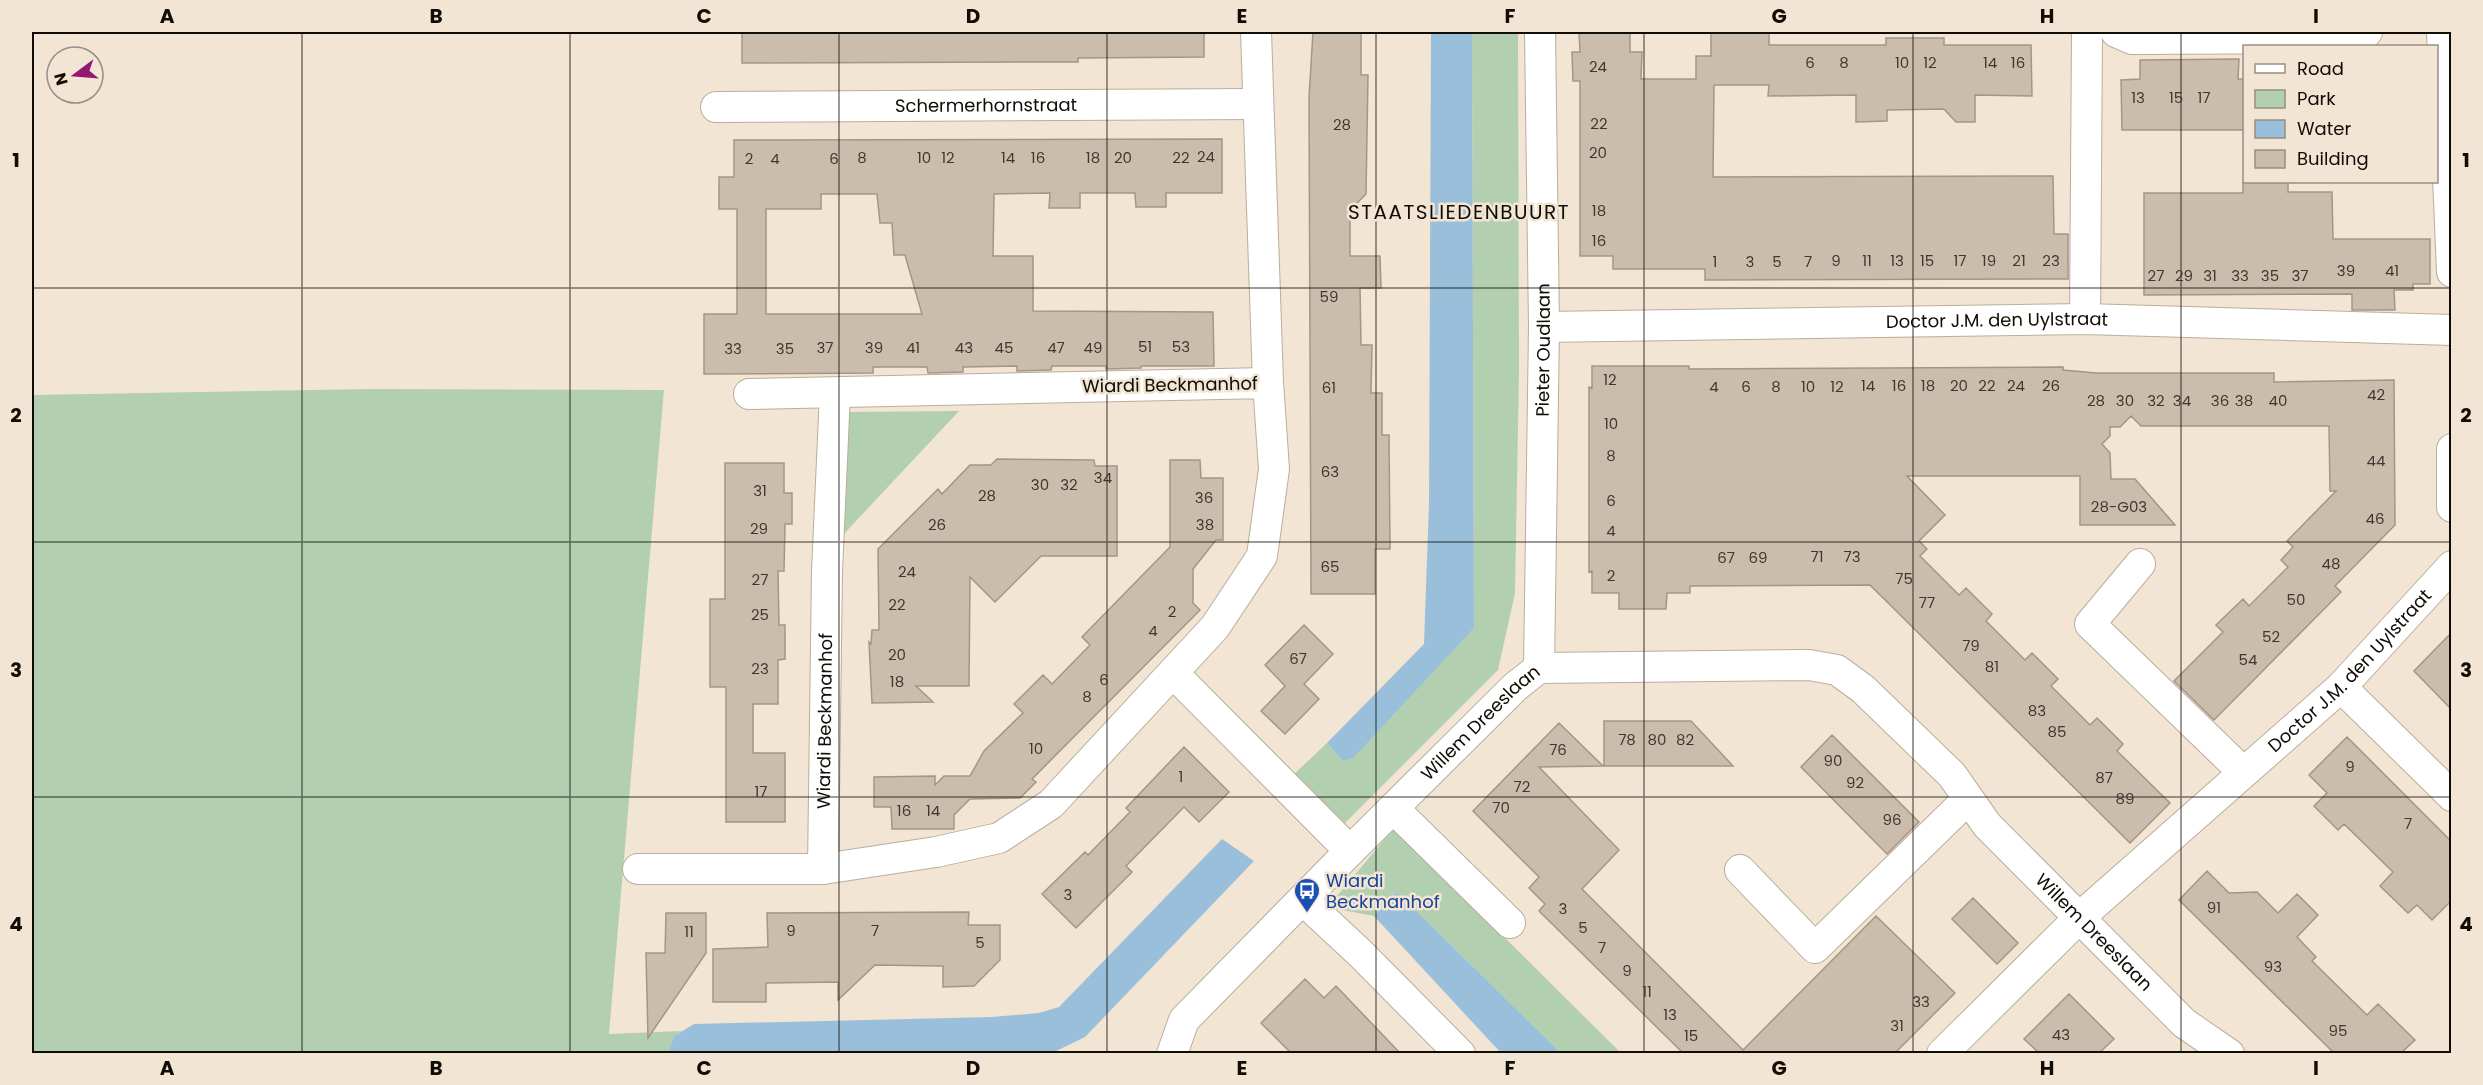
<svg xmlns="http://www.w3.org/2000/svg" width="2483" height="1085" viewBox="0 0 2483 1085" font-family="Poppins,sans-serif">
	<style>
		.green { fill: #b2d0af }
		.water { fill: #9abfdb }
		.building { fill: #cbbdac; stroke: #a39685; stroke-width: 1.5; fill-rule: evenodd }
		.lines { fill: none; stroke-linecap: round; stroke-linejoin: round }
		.street-casing { stroke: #baae9c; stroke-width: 32 }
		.street { stroke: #fff; stroke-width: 30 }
		.grid { fill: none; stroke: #100c06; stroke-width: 1.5; stroke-opacity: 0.55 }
		.labels { text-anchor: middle; stroke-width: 5; stroke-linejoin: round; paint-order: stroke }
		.number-label { font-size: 15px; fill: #3f3830 }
		.street-label { font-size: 18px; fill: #100c06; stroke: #f2e5d3 }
		.transit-label { font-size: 18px; fill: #164399; stroke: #f2e5d3; text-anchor: start }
		.neighbourhood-label { font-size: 20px; letter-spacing: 1.5px; fill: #100c06; stroke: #f2e5d3 }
		.neatline { fill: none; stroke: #100c06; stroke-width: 2 }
		.grid-label { font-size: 20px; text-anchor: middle; font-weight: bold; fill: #100c06 }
	</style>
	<rect width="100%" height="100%" fill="#f2e5d3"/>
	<path class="green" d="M1472,32H1518L1519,372L1515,593L1498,670L1341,827L1292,776L1327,743L1343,761L1474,628Z
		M372,389L664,390L609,1034L682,1031L674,1036L668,1053H32V395Z
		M959,411L841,537L846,412Z
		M1394,828L1621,1053H1561L1397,892L1374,916L1342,910L1336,904L1337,896Z"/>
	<path class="water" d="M1431,32H1472L1474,628L1353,758L1343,761L1327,743L1424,644L1429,503Z
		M1222,839L1254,861L1085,1037L1050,1054L668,1053L674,1036L694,1024L992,1017L1039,1013L1059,1007Z
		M1397,892L1561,1053H1501L1374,916Z"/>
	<path class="building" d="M742,32H1204V57L1078,58V62H1047L742,63Z
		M1313,32H1361V75H1368L1366,194L1350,210V256H1380L1381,288H1360L1361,345H1372L1371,393H1382V435H1389L1390,549H1375V594H1311L1309,98Z
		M1579,32H1630V52H1642L1641,79H1696V56H1711V32H1769V45H1886V38H1944V45H2031L2032,96L1975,95V122H1956L1944,109L1887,110V121L1856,122V95L1768,96L1769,85H1714L1713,177L2053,176L2054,234H2068V279L1705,280V269H1613V256H1580V81H1573L1572,52H1580Z
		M2239,59L2238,79H2244V130H2122L2121,80L2140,79V60Z
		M1222,139V193H1166V207H1136L1135,193H1080V208H1049L1050,193L994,194L993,256H1033V311L1213,312L1214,366H1141V368L1106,369V366H1052L1051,370L1017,371V366L963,367V372L928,373L927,367H873V373L704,374V314H737V209H719V177H734V140ZM821,194H877L880,223H892L894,255H905L922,314H766V209H821Z
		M2243,182H2288V192H2332L2333,239H2430V284H2413V290H2394L2395,310H2352V294L2144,295V193H2243Z
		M1592,366H1689V369L2063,367V370L2096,373H2274V382L2394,380L2395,525L2335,586L2341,592L2214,720L2174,681L2223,632L2216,625L2243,599L2249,606L2288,567L2281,560L2293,547L2287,541L2336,491H2330L2329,426H2141L2131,416L2120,427H2110V436L2102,444L2110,453L2111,479H2135L2175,525H2080V476H1907L1945,515L1919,541L1927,549L1920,556L1959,595L1966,588L1992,614L1986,621L2025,660L2032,653L2058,679L2051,686L2090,725L2097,718L2123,744L2117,751L2170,803L2130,843L1870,585L1690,586V593H1667L1666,609H1619V593H1592V571L1589,572V387L1592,388Z
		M997,459L1094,460L1095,466H1117V556H1041L995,602L970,577L969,686H916L933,702L872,703L869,642L871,644L872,630H879L878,549L938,489L942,494L970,465H991Z
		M1170,460H1200L1201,478H1223V540H1216L1193,569V603L1200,610L1032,779L1036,782L1020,798L970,799L954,815V829H892L891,807H874V777L935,776V785L944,776H970L984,751L1023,713L1014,704L1043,675L1052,684L1090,645L1082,637L1170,547Z
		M725,463H784V493H792V524H785L784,571H778L779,625H785V659L778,660V704H753V753H785V822H726V687H710V599H725Z
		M1304,625L1333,654L1304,684L1319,699L1285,734L1261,711L1285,686L1265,665Z
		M2451,633V709L2414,671Z
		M1604,721H1691L1733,766H1604Z
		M1559,723L1603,766L1539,767L1619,850L1582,889L1743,1050L1876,916L1955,993L1895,1053H1683L1539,911L1545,904L1529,888L1539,877L1473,811Z
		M1832,735L1919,822L1887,854L1801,767Z
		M2347,737L2451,841V901L2432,920L2417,905L2408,913L2380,886L2393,872L2344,824L2338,830L2314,806L2327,793L2309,775Z
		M1184,747L1229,792L1199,822L1184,807L1126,866L1132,872L1076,928L1042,894L1085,852L1088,855L1130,812L1126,808Z
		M2207,871L2229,893L2257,892L2278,913L2297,894L2318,915L2297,937L2316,957L2312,961L2367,1015L2378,1004L2415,1040L2401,1053H2334L2179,900Z
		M1973,898L2018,943L1997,964L1952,919Z
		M969,912L968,925H1000V960L974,986L943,987V966L875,965L838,1000V982L766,983V1002H713V949L768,947L767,913Z
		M666,913H706V953L648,1038L646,953H665Z
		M1305,979L1324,998L1336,986L1400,1053H1291L1261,1023Z
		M2069,994L2114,1039L2099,1053H2039L2024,1039Z"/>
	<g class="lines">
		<defs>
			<g id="street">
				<path d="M1256,32L1268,383"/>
				<path d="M2116,32L2132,39L2347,38L2367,32"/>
				<path d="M2442,32L2452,272"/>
				<path id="s1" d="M716,107L1258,104"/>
				<path d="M2085,319L2087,32"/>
				<path id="s2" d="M1544,327L2085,319L2452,330"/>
				<path d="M2452,449V507"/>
				<path d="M2140,564L2090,624L2243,772"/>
				<path id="s3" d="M1539,668L1544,327L1540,32"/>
				<path d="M1173,673L1350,851"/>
				<path d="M2341,687L2452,796"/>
				<path d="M1393,808L1510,923"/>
				<path d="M638,869H823L936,852L999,838L1051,804L1215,627L1262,556L1274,469L1268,383L749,394"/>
				<path id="s4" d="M823,869L827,571L835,393"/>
				<path d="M1740,870L1815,948L1968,799"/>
				<path d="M1303,900L1360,953L1460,1054"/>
				<path id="s5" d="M1172,1054L1184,1020L1350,851L1515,687L1539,668L1809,665L1837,670L1863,689L1952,775L1987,825L2184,1023L2229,1054"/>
				<path id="s6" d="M1942,1054L2080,917L2341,687L2452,566"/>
			</g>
		</defs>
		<use href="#street" class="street-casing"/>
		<use href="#street" class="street"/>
	</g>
	<path class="grid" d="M302,32V1054M570,32V1054M839,32V1054M1107,32V1054M1376,32V1054M1644,32V1054M1913,32V1054M2181,32V1054M32,288H2452M32,542H2452M32,797H2452"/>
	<defs>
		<symbol id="bus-pin" viewBox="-11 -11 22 30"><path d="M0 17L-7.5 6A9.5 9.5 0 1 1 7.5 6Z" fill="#1a4fb4" stroke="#f2e5d3"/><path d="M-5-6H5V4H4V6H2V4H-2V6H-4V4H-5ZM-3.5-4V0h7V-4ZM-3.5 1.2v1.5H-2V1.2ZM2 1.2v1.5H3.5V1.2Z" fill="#fff"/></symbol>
	</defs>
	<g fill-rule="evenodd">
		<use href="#bus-pin" x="1292" y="876" width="30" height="40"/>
	</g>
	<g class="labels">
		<g class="number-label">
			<text x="1810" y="68">6</text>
			<text x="1844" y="68">8</text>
			<text x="1902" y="68">10</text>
			<text x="1930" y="68">12</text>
			<text x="1990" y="68">14</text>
			<text x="2018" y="68">16</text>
			<text x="1598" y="72">24</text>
			<text x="2138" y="103">13</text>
			<text x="2176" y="103">15</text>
			<text x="2204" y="103">17</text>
			<text x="1599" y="129">22</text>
			<text x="1342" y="130">28</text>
			<text x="1598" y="158">20</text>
			<text x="1206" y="162">24</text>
			<text x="862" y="163">8</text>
			<text x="924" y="163">10</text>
			<text x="948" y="163">12</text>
			<text x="1008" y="163">14</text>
			<text x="1038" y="163">16</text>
			<text x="1093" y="163">18</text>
			<text x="1123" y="163">20</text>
			<text x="1181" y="163">22</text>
			<text x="749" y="164">2</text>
			<text x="775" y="164">4</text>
			<text x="834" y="164">6</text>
			<text x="1599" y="216">18</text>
			<text x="1599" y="246">16</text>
			<text x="1836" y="266">9</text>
			<text x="1867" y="266">11</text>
			<text x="1897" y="266">13</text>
			<text x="1927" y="266">15</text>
			<text x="1960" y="266">17</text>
			<text x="1989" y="266">19</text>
			<text x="2019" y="266">21</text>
			<text x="2051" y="266">23</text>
			<text x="1715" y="267">1</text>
			<text x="1750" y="267">3</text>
			<text x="1777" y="267">5</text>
			<text x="1808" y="267">7</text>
			<text x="2346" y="276">39</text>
			<text x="2392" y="276">41</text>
			<text x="2156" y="281">27</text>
			<text x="2184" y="281">29</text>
			<text x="2210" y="281">31</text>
			<text x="2240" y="281">33</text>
			<text x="2270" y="281">35</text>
			<text x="2300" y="281">37</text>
			<text x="1329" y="302">59</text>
			<text x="1145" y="352">51</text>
			<text x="1181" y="352">53</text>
			<text x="825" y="353">37</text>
			<text x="874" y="353">39</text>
			<text x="913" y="353">41</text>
			<text x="964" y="353">43</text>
			<text x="1004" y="353">45</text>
			<text x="1056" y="353">47</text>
			<text x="1093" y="353">49</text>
			<text x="733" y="354">33</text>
			<text x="785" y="354">35</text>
			<text x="1610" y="385">12</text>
			<text x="1868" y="391">14</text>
			<text x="1899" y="391">16</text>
			<text x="1928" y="391">18</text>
			<text x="1959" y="391">20</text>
			<text x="1987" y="391">22</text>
			<text x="2016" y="391">24</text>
			<text x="2051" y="391">26</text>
			<text x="1714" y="392">4</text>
			<text x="1746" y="392">6</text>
			<text x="1776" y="392">8</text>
			<text x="1808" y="392">10</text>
			<text x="1837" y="392">12</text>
			<text x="1329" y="393">61</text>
			<text x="2376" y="400">42</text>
			<text x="2096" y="406">28</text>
			<text x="2125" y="406">30</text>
			<text x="2156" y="406">32</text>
			<text x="2182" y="406">34</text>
			<text x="2220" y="406">36</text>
			<text x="2244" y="406">38</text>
			<text x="2278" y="406">40</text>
			<text x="1611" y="429">10</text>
			<text x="1611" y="461">8</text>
			<text x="2376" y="466">44</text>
			<text x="1330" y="477">63</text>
			<text x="1103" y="483">34</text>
			<text x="1040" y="490">30</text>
			<text x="1069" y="490">32</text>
			<text x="760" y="496">31</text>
			<text x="987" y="501">28</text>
			<text x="1204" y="503">36</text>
			<text x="1611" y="506">6</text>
			<text x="2119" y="512">28-G03</text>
			<text x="2375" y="524">46</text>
			<text x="937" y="530">26</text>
			<text x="1205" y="530">38</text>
			<text x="759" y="534">29</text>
			<text x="1611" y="536">4</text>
			<text x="1817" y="562">71</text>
			<text x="1852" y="562">73</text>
			<text x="1726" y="563">67</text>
			<text x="1758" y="563">69</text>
			<text x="2331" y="569">48</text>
			<text x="1330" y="572">65</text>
			<text x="907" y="577">24</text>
			<text x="1611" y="581">2</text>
			<text x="1904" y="584">75</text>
			<text x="760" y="585">27</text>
			<text x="2296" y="605">50</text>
			<text x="1927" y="608">77</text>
			<text x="897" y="610">22</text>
			<text x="1172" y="617">2</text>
			<text x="760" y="620">25</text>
			<text x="1153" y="636">4</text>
			<text x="2271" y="642">52</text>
			<text x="1971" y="651">79</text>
			<text x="897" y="660">20</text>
			<text x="1298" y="664">67</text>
			<text x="2248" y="665">54</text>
			<text x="1992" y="672">81</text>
			<text x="760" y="674">23</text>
			<text x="1104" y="685">6</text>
			<text x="897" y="687">18</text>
			<text x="1087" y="702">8</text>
			<text x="2037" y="716">83</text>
			<text x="2057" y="737">85</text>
			<text x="1627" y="745">78</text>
			<text x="1657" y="745">80</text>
			<text x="1685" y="745">82</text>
			<text x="1036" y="754">10</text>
			<text x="1558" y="755">76</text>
			<text x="1833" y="766">90</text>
			<text x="2350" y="772">9</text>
			<text x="1181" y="782">1</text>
			<text x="2104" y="783">87</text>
			<text x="1855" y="788">92</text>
			<text x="1522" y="792">72</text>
			<text x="761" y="797">17</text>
			<text x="2125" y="804">89</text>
			<text x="1501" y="813">70</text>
			<text x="904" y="816">16</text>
			<text x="933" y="816">14</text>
			<text x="1892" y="825">96</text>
			<text x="2408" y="829">7</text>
			<text x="1068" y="900">3</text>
			<text x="2214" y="913">91</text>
			<text x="1563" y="914">3</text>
			<text x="1583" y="933">5</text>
			<text x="791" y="936">9</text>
			<text x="875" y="936">7</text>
			<text x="689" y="937">11</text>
			<text x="980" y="948">5</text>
			<text x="1602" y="953">7</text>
			<text x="2273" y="972">93</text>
			<text x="1627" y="976">9</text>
			<text x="1647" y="997">11</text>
			<text x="1921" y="1007">33</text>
			<text x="1670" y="1020">13</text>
			<text x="1897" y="1031">31</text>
			<text x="2338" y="1036">95</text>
			<text x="2061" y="1040">43</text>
			<text x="1691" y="1041">15</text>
		</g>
		<g class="street-label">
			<text dy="6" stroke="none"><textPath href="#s1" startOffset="270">Schermerhornstraat</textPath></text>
			<text dy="6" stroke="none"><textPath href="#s2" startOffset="453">Doctor J.M. den Uylstraat</textPath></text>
			<text dy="6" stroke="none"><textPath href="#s3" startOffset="318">Pieter Oudlaan</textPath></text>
			<text transform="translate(1170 385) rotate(-1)" y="6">Wiardi Beckmanhof</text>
			<text dy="6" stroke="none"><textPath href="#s6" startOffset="560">Doctor J.M. den Uylstraat</textPath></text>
			<text dy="6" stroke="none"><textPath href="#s4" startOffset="148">Wiardi Beckmanhof</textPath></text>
			<text dy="6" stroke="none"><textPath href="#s5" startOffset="456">Willem Dreeslaan</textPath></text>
			<text dy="6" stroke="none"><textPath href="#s5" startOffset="1203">Willem Dreeslaan</textPath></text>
		</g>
		<g class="transit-label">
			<text x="1326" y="887">Wiardi<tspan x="1326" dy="21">Beckmanhof</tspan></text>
		</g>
		<g class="neighbourhood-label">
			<text x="1459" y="219">STAATSLIEDENBUURT</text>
		</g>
	</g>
	<rect width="2483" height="1085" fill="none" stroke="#f2e5d3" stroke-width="66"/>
	<rect x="2243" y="45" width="195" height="138" fill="#f2e5d3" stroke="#988e81" stroke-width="1.5"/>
	<rect x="2255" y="64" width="30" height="9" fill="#ffffff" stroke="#988e81" stroke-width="1.5"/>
	<text x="2297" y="75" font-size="18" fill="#100c06">Road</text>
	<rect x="2255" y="90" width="30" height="18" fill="#b2d0af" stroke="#988e81" stroke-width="1.5"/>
	<text x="2297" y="105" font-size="18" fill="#100c06">Park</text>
	<rect x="2255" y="120" width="30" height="18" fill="#9abfdb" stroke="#988e81" stroke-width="1.5"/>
	<text x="2297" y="135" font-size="18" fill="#100c06">Water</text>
	<rect x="2255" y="150" width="30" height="18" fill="#cbbdac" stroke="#988e81" stroke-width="1.5"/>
	<text x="2297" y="165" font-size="18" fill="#100c06">Building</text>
	<g transform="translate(75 75) rotate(254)"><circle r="28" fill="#f2e5d3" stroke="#988e81" stroke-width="1.5"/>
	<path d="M0-4.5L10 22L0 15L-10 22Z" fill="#941873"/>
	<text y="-9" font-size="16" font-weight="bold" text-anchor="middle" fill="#100c06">N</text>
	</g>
	<rect x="33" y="33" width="2417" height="1019" class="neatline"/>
	<g class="grid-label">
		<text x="167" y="23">A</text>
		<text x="436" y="23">B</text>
		<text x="704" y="23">C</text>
		<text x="973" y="23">D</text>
		<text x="1242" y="23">E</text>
		<text x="1510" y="23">F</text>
		<text x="1779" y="23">G</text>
		<text x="2047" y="23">H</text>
		<text x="2316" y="23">I</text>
		<text x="16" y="167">1</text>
		<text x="2466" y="167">1</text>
		<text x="16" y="422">2</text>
		<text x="2466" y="422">2</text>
		<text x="16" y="677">3</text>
		<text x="2466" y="677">3</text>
		<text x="16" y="931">4</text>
		<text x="2466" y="931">4</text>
		<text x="167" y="1075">A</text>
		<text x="436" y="1075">B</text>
		<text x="704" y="1075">C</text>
		<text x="973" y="1075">D</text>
		<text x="1242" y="1075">E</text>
		<text x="1510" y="1075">F</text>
		<text x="1779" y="1075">G</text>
		<text x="2047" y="1075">H</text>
		<text x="2316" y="1075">I</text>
	</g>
</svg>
